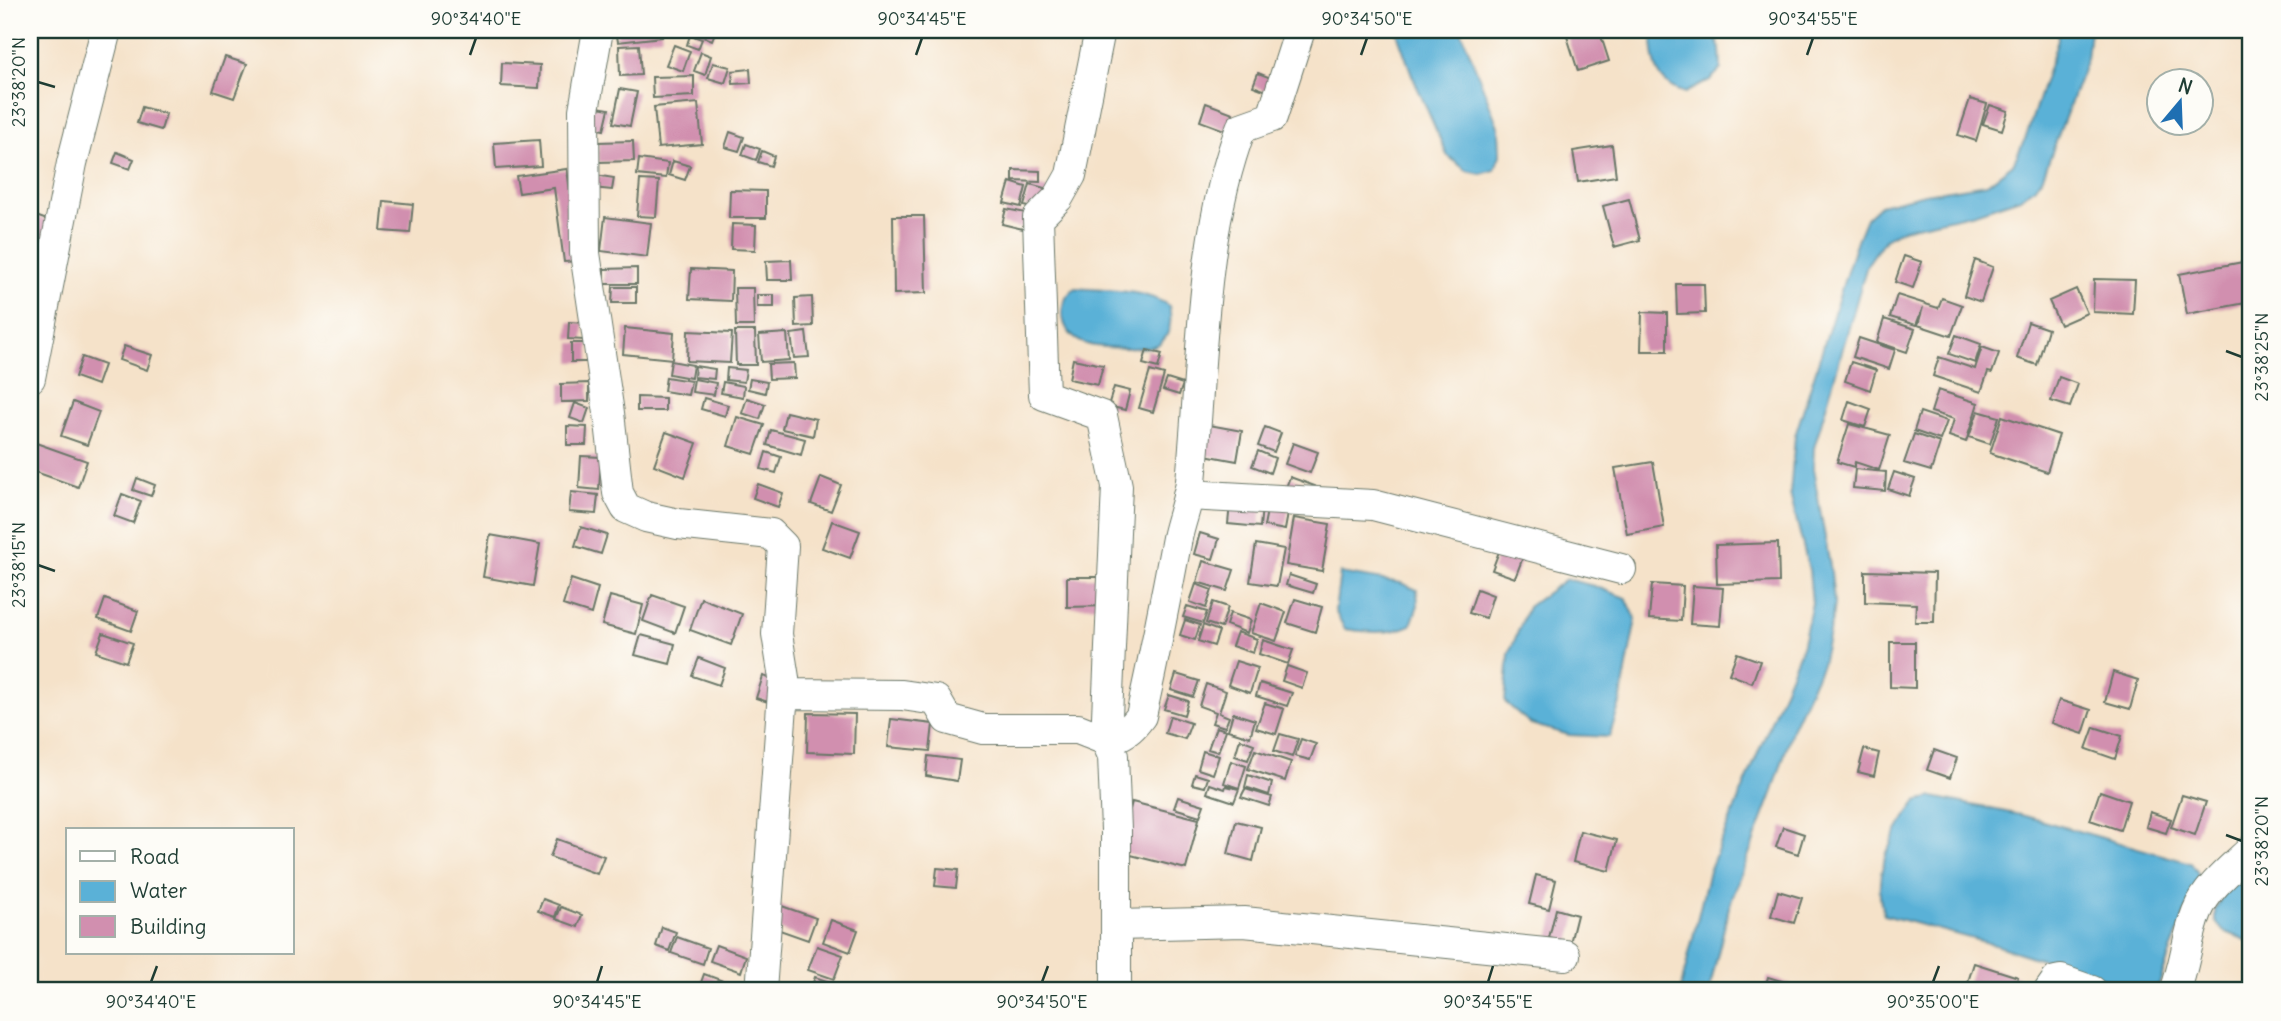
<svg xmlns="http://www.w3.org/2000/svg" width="2281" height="1021" viewBox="0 0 2281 1021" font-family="Delius,sans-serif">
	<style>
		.water { fill: #5ab1d7; stroke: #3c7786; stroke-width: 2 }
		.building { fill: #d18faf }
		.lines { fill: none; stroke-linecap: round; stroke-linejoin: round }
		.minor-casing { stroke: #6a7768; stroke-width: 32 }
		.minor { stroke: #fff; stroke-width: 30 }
		.ticks { fill: none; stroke: #1f3d34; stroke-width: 2.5 }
		.neatline { fill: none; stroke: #1f3d34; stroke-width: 2.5 }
		.ticks-label { font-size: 18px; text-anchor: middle; fill: #1f3d34 }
	</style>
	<rect width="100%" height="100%" fill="#fdfcf7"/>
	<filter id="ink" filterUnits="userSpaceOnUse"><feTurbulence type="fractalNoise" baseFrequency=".0143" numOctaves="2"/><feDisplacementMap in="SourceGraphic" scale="14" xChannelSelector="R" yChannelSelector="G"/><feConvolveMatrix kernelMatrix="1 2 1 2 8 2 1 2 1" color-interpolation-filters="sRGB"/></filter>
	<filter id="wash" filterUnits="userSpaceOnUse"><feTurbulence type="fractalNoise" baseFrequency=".00686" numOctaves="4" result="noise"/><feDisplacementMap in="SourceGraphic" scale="28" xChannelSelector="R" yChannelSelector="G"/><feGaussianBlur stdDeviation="1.57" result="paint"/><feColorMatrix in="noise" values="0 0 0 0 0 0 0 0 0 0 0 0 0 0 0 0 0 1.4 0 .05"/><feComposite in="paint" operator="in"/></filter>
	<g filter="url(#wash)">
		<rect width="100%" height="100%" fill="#f5e2c9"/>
		<path class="water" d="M1396,30H1461L1499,129L1500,155L1495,170L1481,174L1467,171L1447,155L1412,75Z
			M1652,30H1712L1720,49L1721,69L1710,80L1685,93C1654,84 1652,58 1652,30Z
			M2057,30H2090L2087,59L2043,176L2034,188L2020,198L1975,213L1903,229L1885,239L1867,265L1814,448L1813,469L1831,572L1834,603L1832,619L1822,664L1793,727L1773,791L1729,907L1709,991H1680L1709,871L1802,647L1812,603L1809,570L1790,494L1795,436L1857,240L1866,218L1880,205L1925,194L1987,184L2013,164L2026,137L2058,39Z
			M1075,288C1106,291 1143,288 1169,306C1172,320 1171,337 1157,345C1148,349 1134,348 1124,348C1110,347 1094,348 1081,342C1066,335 1058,316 1065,300C1066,296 1072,291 1075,288Z
			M1340,573L1401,583L1417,590L1418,605L1411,625C1389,635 1368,632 1345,629L1335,611Z
			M1566,579L1594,586L1626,598L1636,619L1620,703L1609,737L1569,735L1531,724L1505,702L1509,654L1528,607Z
			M1933,797L2025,816L2191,863L2198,873V877L2159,984L2149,991H2141L1988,943L1884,915C1870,875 1893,832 1917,801Z
			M2246,871L2251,873V942L2223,931L2215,921V910L2230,881Z"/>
		<g id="blocks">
			<path class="building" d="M616,30H661L662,37L618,42Z
				M696,30H716L712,40L695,33Z
				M1565,30H1599L1609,61L1578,71Z
				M690,35L702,39L698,49L687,45Z
				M639,45L641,75L620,76L619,46Z
				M674,45L690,51L683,71L666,65Z
				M701,52L711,56L705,75L694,71Z
				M225,57L247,64L234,98L213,91Z
				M502,63L540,65L539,88L501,86Z
				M713,63L730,67L725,83L708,78Z
				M750,69L751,83L733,84L732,71Z
				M1258,73L1276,80L1272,93L1253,86Z
				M694,76V96L653,98L652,77Z
				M620,89L637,92L630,126L613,123Z
				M1970,99L1987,104L1976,141L1958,135Z
				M698,103L702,144L658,148L654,107Z
				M1206,103L1233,113L1227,131L1200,121Z
				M1990,105L2008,111L2002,130L1983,124Z
				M592,106L609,109L604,130L588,127Z
				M142,107L166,114L161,130L137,123Z
				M730,132L744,137L739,151L725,147Z
				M539,140L541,166L496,169L494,143Z
				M633,141L634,161L599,162L598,142Z
				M746,144L760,149L756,160L742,155Z
				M1612,145L1616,176L1578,182L1573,151Z
				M762,151L774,156L771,166L758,162Z
				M117,152L134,159L130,169L113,163Z
				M639,159L668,163L666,178L637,175Z
				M673,161L690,166L685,180L669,175Z
				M567,169L579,261L564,262L554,188L519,193L516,176Z
				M1013,170L1040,171V182L1013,181Z
				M595,175L614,178L612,190L593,188Z
				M640,180L659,181L656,217L637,216Z
				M1010,182L1026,187L1021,207L1004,203Z
				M1030,184L1048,189L1042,211L1024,206Z
				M730,190L766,191V218H729Z
				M1629,199L1640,240L1614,247L1603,206Z
				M384,201L413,204L410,233L381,231Z
				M1006,209L1026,213L1023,229L1002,224Z
				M33,215L53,222L45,243L30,238V225Z
				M893,216H924L926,293L894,294Z
				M605,217L651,223L647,257L601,251Z
				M732,224L756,225L755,250L731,249Z
				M1904,256L1922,262L1913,288L1895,282Z
				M791,260L792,280H767L766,261Z
				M1975,260L1993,267L1981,302L1964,296Z
				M2243,262L2251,302L2187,314L2179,274Z
				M637,268V284H604V269Z
				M691,269L732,271L731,301L689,299Z
				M2094,279L2135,280L2133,314L2093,312Z
				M1676,284H1704L1705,313L1677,314Z
				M613,287H636V303H612Z
				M735,288H753L754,326H736Z
				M2076,289L2087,313L2060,325L2049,301Z
				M757,295H774V307H757Z
				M1897,295L1938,308L1942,298L1962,305L1951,336L1918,325L1923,307L1916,325L1890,317Z
				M812,297L813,326L796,327L795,298Z
				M1642,312L1667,313V351H1641Z
				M1884,319L1915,329L1907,352L1877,342Z
				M569,322L584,323L583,340L568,339Z
				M2028,322L2048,329L2037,365L2017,358Z
				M625,328L674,333L672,359L623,354Z
				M688,331L732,333L730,363L687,361Z
				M735,331H755L756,365H736Z
				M806,332L809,357L794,358L791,334Z
				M787,333L789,360L761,362L759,335Z
				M1956,335L1981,344L1975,363L1949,354Z
				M1859,338L1895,350L1889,369L1853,357Z
				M571,343H589V362H571Z
				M124,346L152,355L147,370L119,360Z
				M1982,347L1999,353L1992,373L1988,372L1981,392L1933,376L1939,357L1975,369Z
				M1147,350L1162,354L1158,368L1143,364Z
				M82,357L104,365L97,385L75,377Z
				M1073,359L1103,365L1098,385L1069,379Z
				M671,361L693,365L691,378L669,374Z
				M1851,362L1876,370L1870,390L1845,381Z
				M794,363L795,378L769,379L768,364Z
				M695,366L715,369L714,379L694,377Z
				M727,368L746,370L744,382L726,380Z
				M1150,371L1164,375L1153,412L1139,408Z
				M666,377L691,381L688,395L664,391Z
				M2059,377L2078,384L2070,407L2051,401Z
				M694,379L716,383L714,395L692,392Z
				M750,379L767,382L765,393L748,389Z
				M1167,379L1183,384L1179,395L1163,390Z
				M723,382L744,386L743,397L721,393Z
				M589,383V401L561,402V384Z
				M1114,387L1130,391L1125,410L1108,406Z
				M1938,390L1978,403L1966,442L1949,436L1954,419L1931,412Z
				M637,397L665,398V411H637Z
				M704,398L728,405L725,416L701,409Z
				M747,398L765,404L760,419L742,413Z
				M1849,401L1871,409L1865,427L1843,420Z
				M73,402L99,412L87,445L61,436Z
				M575,403L589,408L584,423L570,418Z
				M1978,411L1999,417L1990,444L1969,437Z
				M786,412L816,419L813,436L782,429Z
				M1920,412L1947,421L1940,440L1914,431Z
				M2002,416L2059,435L2047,472L1990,453Z
				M737,417L764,425L754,454L728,446Z
				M1204,424L1242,431L1237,461L1199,454Z
				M1849,424L1890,435L1879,470L1855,462L1854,467L1837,462Z
				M567,426L587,427L586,445H567Z
				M1265,427L1281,433L1274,452L1258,446Z
				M771,430L805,439L801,455L767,445Z
				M666,432L697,443L685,477L654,465Z
				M1914,434L1940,443L1931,471L1904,463Z
				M36,443L87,461L78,487L30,470V462Z
				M1293,443L1318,452L1310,473L1285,464Z
				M1258,451L1275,458L1270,473L1252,466Z
				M766,452L781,457L776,473L761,469Z
				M581,456L601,457L599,490L579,488Z
				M1653,462L1664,527L1627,534L1615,468Z
				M1855,469L1886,472L1885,491L1853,488Z
				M1894,472L1915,479L1909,496L1888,489Z
				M821,477L841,485L831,511L811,504Z
				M1290,477L1315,486L1311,499L1285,490Z
				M137,478L155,485L151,496L133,490Z
				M758,484L783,493L778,507L753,498Z
				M571,492L598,495L596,514L569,512Z
				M122,494L141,501L133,523L114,516Z
				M1230,504L1262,507L1260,527L1228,524Z
				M1268,505L1289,508L1285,530L1264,526Z
				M1294,518L1330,524L1322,571L1286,565Z
				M832,521L860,531L850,558L822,548Z
				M581,527L607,535L601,554L575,546Z
				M1200,533L1219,539L1213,559L1194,554Z
				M490,535L540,544L533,586L483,577Z
				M1778,543L1779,582L1717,584L1716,545Z
				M1256,544L1284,549L1277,586L1250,582Z
				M1500,549L1523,557L1515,578L1492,570Z
				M1203,561L1234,570L1227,591L1197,582Z
				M1865,571L1935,573L1934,622H1915L1916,604L1865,602Z
				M1289,575L1316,584L1313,593L1286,585Z
				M1067,577H1108V606L1067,607Z
				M571,579L598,588L591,614L563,605Z
				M1196,584L1212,590L1206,608L1190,602Z
				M1652,584L1683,586L1681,621L1649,619Z
				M1693,586L1723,588L1720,626L1690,624Z
				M1477,589L1493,595L1486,618L1469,613Z
				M652,595L684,606L675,633L643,621Z
				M610,596L643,605L636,634L602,625Z
				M701,598L742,614L731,645L690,630Z
				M105,599L138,611L131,631L98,619Z
				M1295,599L1322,607L1315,632L1287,623Z
				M1213,602L1228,607L1221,628L1206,623Z
				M1261,603L1286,612L1276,641L1251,633Z
				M1187,606L1207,612L1203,623L1183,617Z
				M1230,613L1251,620L1247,633L1226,625Z
				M1185,620L1200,625L1195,640L1180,635Z
				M1203,625L1219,631L1214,646L1198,641Z
				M1237,632L1257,639L1253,653L1232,646Z
				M103,633L133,643L126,662L96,652Z
				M641,635L675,644L670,664L635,655Z
				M1263,640L1293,650L1288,664L1259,654Z
				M1890,642H1915V688L1890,687Z
				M1737,653L1760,661L1752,683L1729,674Z
				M699,658L725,668L719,685L692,676Z
				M1236,661L1258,668L1250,693L1228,685Z
				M1287,666L1307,673L1302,688L1282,681Z
				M2113,672L2138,680L2130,709L2105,702Z
				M1176,674L1199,681L1193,697L1171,690Z
				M763,676L781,682L774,704L756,698Z
				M1260,683L1292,693L1287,706L1256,696Z
				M1206,684L1226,691L1219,713L1229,717L1225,727L1212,723L1216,712L1199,706Z
				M1169,695L1188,701L1184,715L1164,709Z
				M2059,700L2091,710L2083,734L2051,723Z
				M1265,703L1284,709L1276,734L1256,728Z
				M808,713L855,714L854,754L807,752Z
				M1233,713L1255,720L1250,737L1228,730Z
				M1170,716L1191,723L1185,739L1165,733Z
				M891,719L933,724L930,751L888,747Z
				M1216,727L1226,730L1218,752L1208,749Z
				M2094,727L2122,736L2115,759L2086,749Z
				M1280,734L1298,739L1292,757L1274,751Z
				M1240,739L1254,744L1248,760L1235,756Z
				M1301,739L1316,744L1310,760L1295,756Z
				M1864,749L1879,753L1874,776L1858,772Z
				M1255,750L1291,762L1285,781L1248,769Z
				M1934,750L1957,758L1950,778L1927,770Z
				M1203,751L1219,756L1213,774L1198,769Z
				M928,756L960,760L957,781L926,776Z
				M1231,761L1246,766L1239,788L1224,783Z
				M1195,774L1208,778L1205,787L1192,784Z
				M1248,775L1272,783L1269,795L1245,787Z
				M1210,784L1225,789L1226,786L1239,789L1234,802L1207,793Z
				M1245,789L1272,797L1269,806L1241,797Z
				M2100,791L2129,801L2120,830L2090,820Z
				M2182,795L2206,802L2195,835L2171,827Z
				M1178,797L1204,805L1200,816L1174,808Z
				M1132,802L1199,819L1186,869L1119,852Z
				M2150,812L2171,819L2166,833L2146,827Z
				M1236,821L1261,827L1253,861L1228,854Z
				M1783,827L1804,834L1798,854L1776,847Z
				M1580,831L1617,840L1609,871L1573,862Z
				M557,839L604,856L597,874L550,857Z
				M937,868L958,870L956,888L935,886Z
				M1536,875L1556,880L1549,909L1529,904Z
				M1778,891L1802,898L1794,923L1771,916Z
				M543,899L559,905L555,917L538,911Z
				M779,905L816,918L808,940L771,927Z
				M561,907L582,915L578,927L556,919Z
				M1556,909L1577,915L1570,943L1549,938Z
				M831,920L858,930L850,952L823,942Z
				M662,927L676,932L669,951L656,946Z
				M677,937L708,948L703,964L671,953Z
				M716,945L746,956L741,972L710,961Z
				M817,946L843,955L834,979L808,970Z
				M1974,963L2018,977L2014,991H1965Z
				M704,974L726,982L723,991H698Z
				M815,977L835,984L832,991H810Z
				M1768,977L1791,984L1789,991H1764Z"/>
		</g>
	</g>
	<g filter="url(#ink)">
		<use href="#blocks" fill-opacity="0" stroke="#6a7768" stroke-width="2"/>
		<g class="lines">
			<defs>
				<path id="minor" d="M598,30L584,110L585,253L609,413L618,493L626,508L646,517L678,524L771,534L783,546L777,634L784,678L761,991
					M1100,30L1071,175L1058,198L1038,218L1044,395L1102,416L1117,486L1106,740C1123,736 1131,730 1141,716C1154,657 1166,597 1177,538C1181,519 1189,500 1191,481C1203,364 1199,240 1241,128L1272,117L1300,30
					M30,378L72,163L106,30
					M1188,495L1373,505L1621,569
					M783,694L902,695L936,700L947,719L983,729H1078L1106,740L1113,756L1116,830V991
					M1117,925L1244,922L1565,955
					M2049,991L2056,981L2061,980L2092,991
					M2175,991C2185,966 2187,937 2197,912C2207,887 2232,868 2251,850"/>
			</defs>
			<use href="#minor" class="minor-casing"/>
			<use href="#minor" class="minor"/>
		</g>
	</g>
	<path class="ticks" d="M470,55L476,38M916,55L922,38M1361,55L1367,38M1807,55L1813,38M38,82L55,87M2226,351L2242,357M38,565L55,571M2226,835L2242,841M151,982L157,966M597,982L602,966M1042,982L1048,966M1488,982L1493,966M1933,982L1939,966"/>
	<rect width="2281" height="1021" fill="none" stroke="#fdfcf7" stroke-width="77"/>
	<rect x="66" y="828" width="228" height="126" fill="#fdfcf7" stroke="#a4b0a9" stroke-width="2"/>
	<rect x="80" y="851" width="35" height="10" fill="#ffffff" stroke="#a4b0a9" stroke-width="2"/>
	<text x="130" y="864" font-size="21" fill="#1f3d34">Road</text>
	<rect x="80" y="881" width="35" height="21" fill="#5ab1d7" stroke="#a4b0a9" stroke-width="2"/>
	<text x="130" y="898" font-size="21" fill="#1f3d34">Water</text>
	<rect x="80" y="916" width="35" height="21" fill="#d18faf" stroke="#a4b0a9" stroke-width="2"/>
	<text x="130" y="934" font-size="21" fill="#1f3d34">Building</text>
	<g transform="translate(2180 102) rotate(19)"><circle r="33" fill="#fdfcf7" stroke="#a4b0a9" stroke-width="2"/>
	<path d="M0-5L12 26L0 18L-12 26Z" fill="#1f6fb2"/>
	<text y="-10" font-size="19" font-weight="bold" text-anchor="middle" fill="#1f3d34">N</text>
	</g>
	<rect x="38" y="38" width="2204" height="944" class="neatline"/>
	<g class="ticks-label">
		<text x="476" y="25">90°34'40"E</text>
		<text x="922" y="25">90°34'45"E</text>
		<text x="1367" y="25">90°34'50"E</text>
		<text x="1813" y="25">90°34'55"E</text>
		<text transform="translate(19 82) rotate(-90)" y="6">23°38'20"N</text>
		<text transform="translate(2262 357) rotate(-90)" y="6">23°38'25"N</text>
		<text transform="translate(19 565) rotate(-90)" y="6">23°38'15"N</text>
		<text transform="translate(2262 841) rotate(-90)" y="6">23°38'20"N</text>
		<text x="151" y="1008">90°34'40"E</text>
		<text x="597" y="1008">90°34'45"E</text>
		<text x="1042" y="1008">90°34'50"E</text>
		<text x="1488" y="1008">90°34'55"E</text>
		<text x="1933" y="1008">90°35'00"E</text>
	</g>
</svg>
